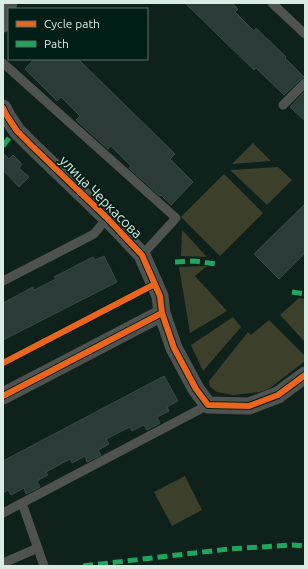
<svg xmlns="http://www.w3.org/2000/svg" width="308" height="569" viewBox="0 0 308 569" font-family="Ubuntu,sans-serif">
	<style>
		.green { fill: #3c402b }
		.building { fill: #2b3c38; stroke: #3a4946 }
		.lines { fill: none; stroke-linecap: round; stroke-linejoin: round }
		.lane { stroke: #4e534f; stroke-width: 9 }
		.street { stroke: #4e534f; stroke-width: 17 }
		.quiet { stroke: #20a55d; stroke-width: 5; stroke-dasharray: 10 5; stroke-linecap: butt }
		.cycleway-casing { stroke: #001e15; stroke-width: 8 }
		.cycleway { stroke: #eb651d; stroke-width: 6 }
		.labels { text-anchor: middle; stroke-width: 3.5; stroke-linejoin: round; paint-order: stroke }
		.street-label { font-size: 14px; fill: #d9ebe3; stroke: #001e15 }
	</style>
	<rect width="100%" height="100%" fill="#0f211b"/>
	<path class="green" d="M253,143L271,161L232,164Z
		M278,167L292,180L267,205L230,170Z
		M224,174L263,213L220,256L181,217Z
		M182,230L207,257L181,256Z
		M207,266L195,276L227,311L190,333L179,267Z
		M299,298L305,299V342L280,315Z
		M233,317L241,327L203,371L191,345Z
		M269,320L305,356V361L270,388L260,392L233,395L217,392L210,387L209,381L248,332L251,335Z
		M185,476L202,510L172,526L154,492Z"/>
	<path class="building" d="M185,3H232L238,9L235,12L254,31L256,28L286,57L285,58L304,77L301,79L284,95L256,68L254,70Z
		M34,59H78L175,154L170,159L193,182L171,205L161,195L160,196L129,168L131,166L111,146L108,149L77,121L76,120L80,116L61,97L57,101L25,69Z
		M305,91V121L290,107Z
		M3,153L9,159L13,155L22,164L19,168L29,177L19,187L3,170Z
		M305,204V253L279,279L254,254Z
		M104,256L117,282L3,340V303L33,287L34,290L56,279L54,277L93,257L95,260Z
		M164,376L178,401L167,407L169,411L157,417L160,423L147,430L144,425L132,431L130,427L106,439L109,444L98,450L101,455L87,462L85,456L72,463L70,459L46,472L48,475L37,481L40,487L26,494L24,488L11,495L8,490L3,493V461Z"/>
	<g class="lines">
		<path class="lane" d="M272,3L305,34
			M3,63L176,218L142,255
			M283,105L305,83
			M3,281L94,234L107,218
			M22,503L44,566
			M3,513L208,405
			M3,563L38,548"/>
		<path class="street" d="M3,24L9,3
			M3,108L7,116L17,131L33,147L107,218L142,255L160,296L162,313L174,348L196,389L208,405L249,406L278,395L305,375
			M3,396L162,313"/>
		<path class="quiet" d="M3,146L12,134
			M175,262L194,261L216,264
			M292,292L305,294
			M83,566L229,549L292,545L305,546"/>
		<defs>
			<path id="cycleway" d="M3,108L7,116L17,131L33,147L107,218L142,255L160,296L162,313L174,348L196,389L208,405L249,406L278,395L305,375
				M3,363L155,284
				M3,396L162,313"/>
		</defs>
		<use href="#cycleway" class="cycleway-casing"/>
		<use href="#cycleway" class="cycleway"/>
	</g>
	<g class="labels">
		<g class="street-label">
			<text transform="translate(101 197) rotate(45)" y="5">улица Черкасова</text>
		</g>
	</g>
	<rect width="308" height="569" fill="none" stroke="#d9ebe3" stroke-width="8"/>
	<rect x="8" y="8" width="140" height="52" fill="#001e15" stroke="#577067"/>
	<rect x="16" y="21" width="20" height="6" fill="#eb651d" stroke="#577067"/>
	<text x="44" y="28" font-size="12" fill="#d9ebe3">Cycle path</text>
	<rect x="16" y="41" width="20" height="6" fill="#20a55d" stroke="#577067"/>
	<text x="44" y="48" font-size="12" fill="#d9ebe3">Path</text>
</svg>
